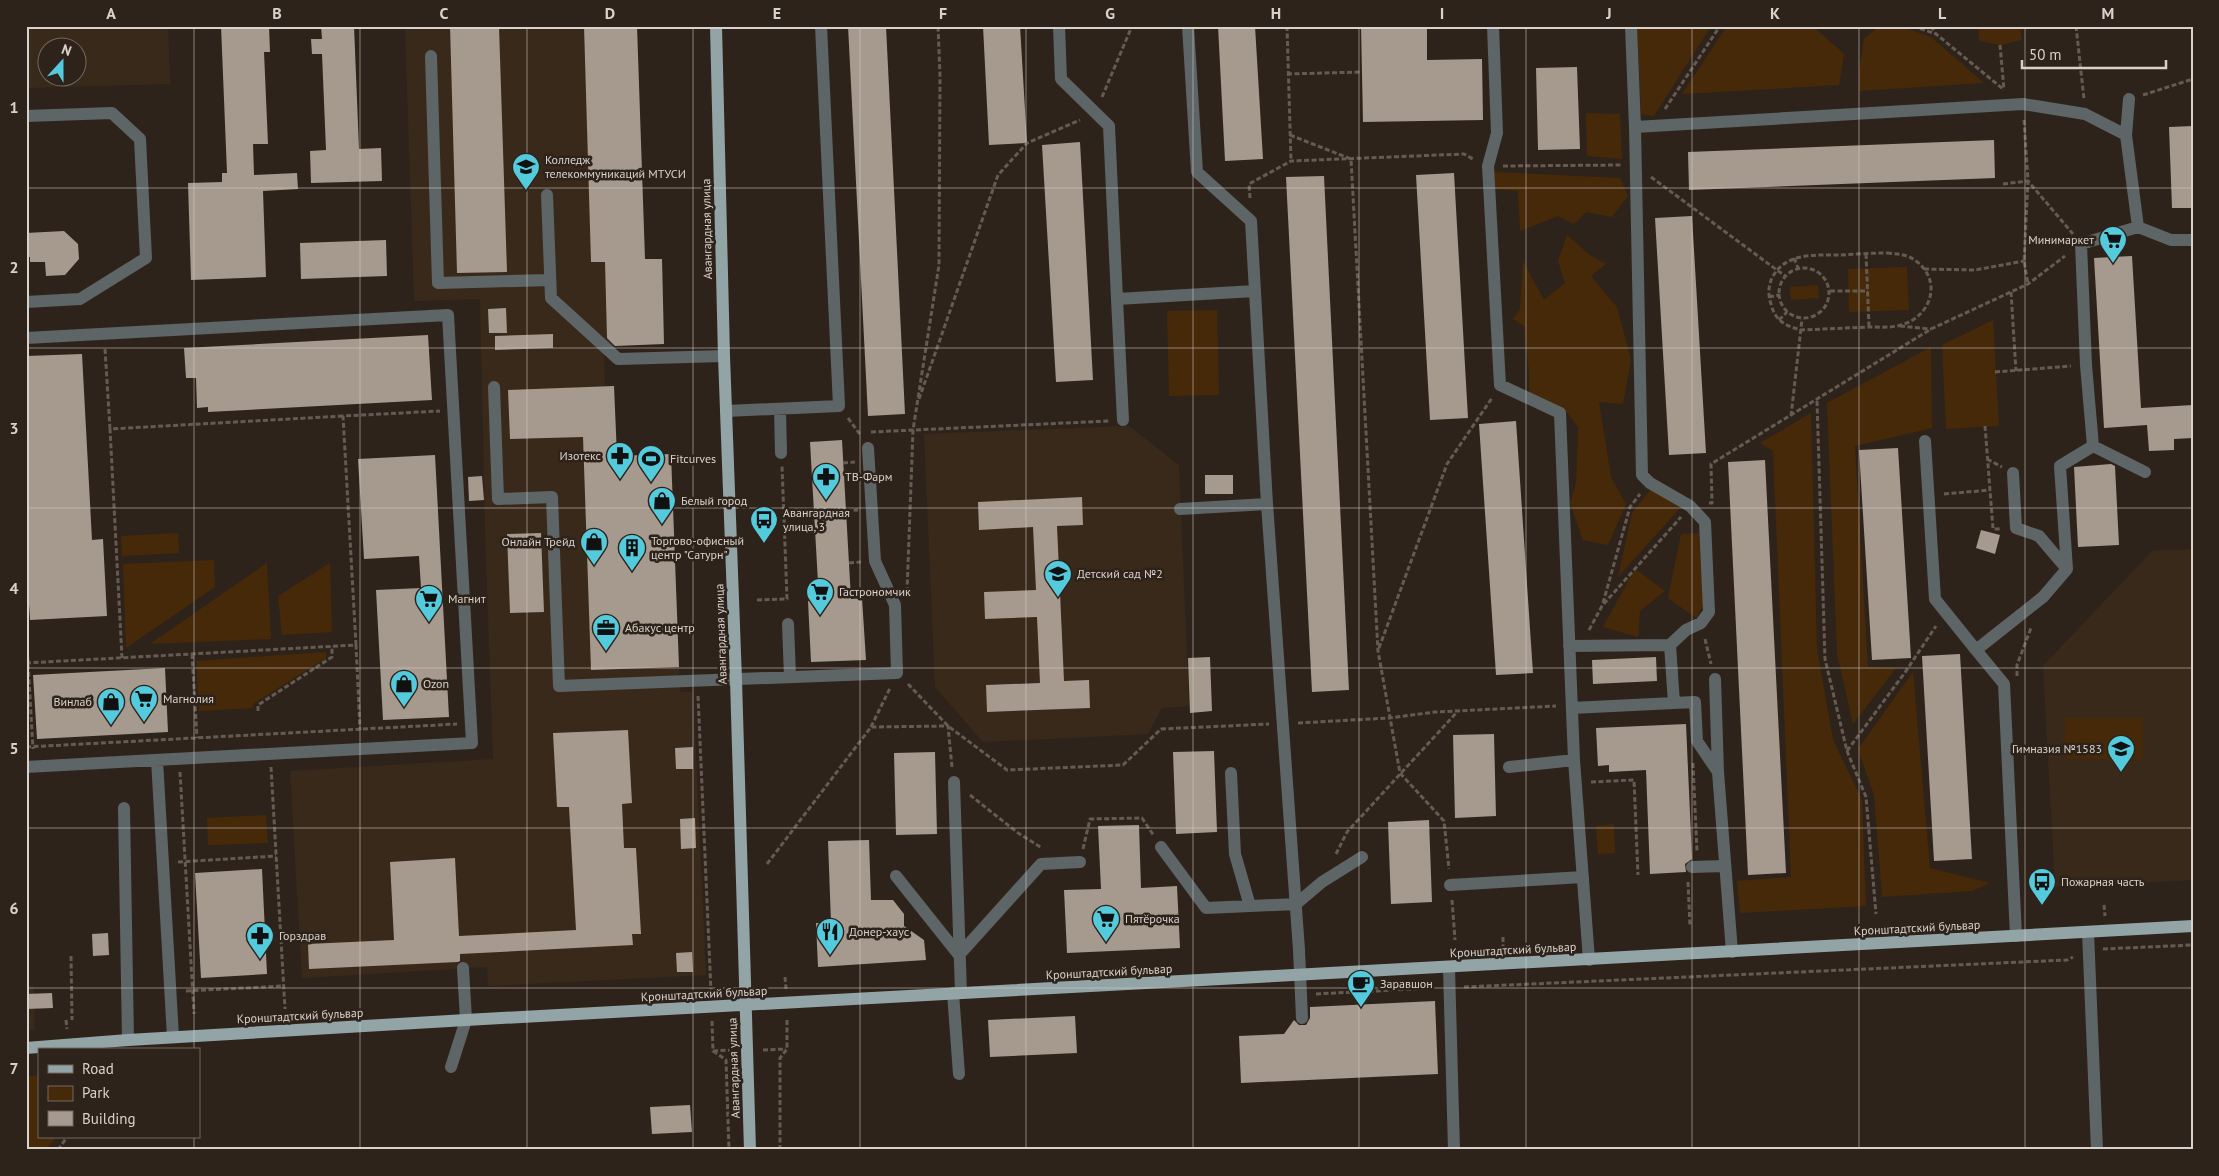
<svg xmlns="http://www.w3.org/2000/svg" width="2219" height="1176" viewBox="0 0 2219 1176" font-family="'PT Sans',sans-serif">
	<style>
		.built { fill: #39291b; fill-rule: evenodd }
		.green { fill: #462908 }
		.building { fill: #a6998d }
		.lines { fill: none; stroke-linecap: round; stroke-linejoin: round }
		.path { stroke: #655b53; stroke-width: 3; stroke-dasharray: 5 2.5; stroke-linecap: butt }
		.minor { stroke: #5d6566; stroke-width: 12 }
		.major { stroke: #93a4a7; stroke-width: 12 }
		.grid { fill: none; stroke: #d9d2cc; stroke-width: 1; stroke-opacity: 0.55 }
		.labels { text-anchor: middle; stroke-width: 5; stroke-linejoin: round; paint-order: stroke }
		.poi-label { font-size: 12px; fill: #d9d2cc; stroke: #2e231a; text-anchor: start }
		.street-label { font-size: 12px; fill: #d9d2cc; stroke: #2e231a }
		.neatline { fill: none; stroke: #d9d2cc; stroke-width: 2 }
		.grid-label { font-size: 16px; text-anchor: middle; font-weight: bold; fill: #d9d2cc }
	</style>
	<rect width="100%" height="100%" fill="#2e231a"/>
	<path class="built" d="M26,26H168L170,84L26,88ZM48,48H78V78H48Z
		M405,26H637L645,259H662L664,344L608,346L604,351L605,386H614L616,436L614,456L671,454L680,692H693L706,975L488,986L487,967L302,978L290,771L493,759L485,530L480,299L414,301Z
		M1129,426L1179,465L1189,706L1162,708L1148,734L983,742L935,687L924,434Z
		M2193,549V880L2055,887L2043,666L2152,551Z
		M26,986H34L35,1030H26Z"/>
	<path class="green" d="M1637,26H1711L1654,116L1641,114Z
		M1727,26H1818L1817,30L1844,54L1839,85L1682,94Z
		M1879,26H1900L1931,37L1984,83L1859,91V71L1864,39Z
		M1978,26H2020L2022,40L2000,45L1979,41Z
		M1586,113L1620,114L1622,159L1587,156Z
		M1493,172L1620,178L1628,196L1612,217L1586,212L1574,224L1558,216L1520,231L1518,191L1495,189Z
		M1567,235L1590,255L1606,264L1591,276L1617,307L1631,360L1623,404L1599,402L1611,477L1626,504L1608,545L1583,540L1570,503L1576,484L1578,427L1565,410L1529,393V371L1524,326L1513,319L1520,309L1523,261L1544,300L1565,283L1558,261Z
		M1907,267L1909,310L1849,312L1848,269Z
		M1818,285L1819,298L1791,300L1790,287Z
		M1217,310L1219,395L1169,396L1167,311Z
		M1993,320L1999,426L1946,429L1942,345Z
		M1931,347L1932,428L1855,446L1868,667L1896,668L1853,724L1837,654L1827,403Z
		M1811,413L1817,649L1833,740L1862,800L1866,906L1740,913L1737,881L1791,877L1773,451L1760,443Z
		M1651,489L1680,508L1618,577L1632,513Z
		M178,533L179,553L122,556L121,536Z
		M1699,533L1704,604L1696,618L1668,598L1681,534Z
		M214,560L215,587L126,648L123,564Z
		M267,563L271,639L150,644Z
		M330,563L332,632L282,635L278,596Z
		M1635,569L1665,591L1640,611L1638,637L1603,627Z
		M326,652V658L253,704V708L199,711L196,661Z
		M1913,672L1930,868L1990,883L1972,891L1882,897L1874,795L1858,749Z
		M2065,718H2143V760L2065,759Z
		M266,815L268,843L208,845L207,818Z
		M1614,824L1615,853L1598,854L1596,826Z
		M39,1075V1137H56L46,1150H26V1077Z"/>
	<path class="building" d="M221,26H269L270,52H264L268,144H253L254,175L297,173L298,189L263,191L266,277L191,280L188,183L222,182V173H227Z
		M321,26H354L359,149L381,148L382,181L311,183L310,151L326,150L322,54H312L311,39H322Z
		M450,26H499L507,272L457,273Z
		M584,26H637L645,259H662L664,344L615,346L607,338L605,262H591Z
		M848,26H886L905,414L868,416Z
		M983,26H1020L1027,143L989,145Z
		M1218,26H1255L1263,159L1225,161Z
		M1361,26H1427V60L1482,59L1483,120L1363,122Z
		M1577,67L1580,149L1538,150L1536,68Z
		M2193,126V208H2172L2169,127Z
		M1994,140L1995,178L1689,190L1688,152Z
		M1080,142L1093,380L1056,382L1042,145Z
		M1454,173L1468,418L1430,420L1416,175Z
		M1324,176L1349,690L1312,692L1286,177Z
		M1692,216L1706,453L1669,455L1655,218Z
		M64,231L78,244L79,259L65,275L46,276L45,262H30V257H26V233Z
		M386,240L387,276L301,279L300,243Z
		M2132,256L2141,408L2193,405V438L2174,439V450L2149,451L2147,425L2104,428L2094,258Z
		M506,308L507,333H489L488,309Z
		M553,334V348L495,350V336Z
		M428,335L432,400L208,412V407L197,408L196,378H186L184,348Z
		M82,354L92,540L103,539L107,616L30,620L26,556V356Z
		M614,386L617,456L671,454L679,667L591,670L583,437L510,439L508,390Z
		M1516,421L1533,673L1496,675L1479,424Z
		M842,440L851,599L862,598L866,660L811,662L808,601L819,600L810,442Z
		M1898,448L1911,658L1872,660L1859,450Z
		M435,455L449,717L383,720L376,590L421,588L419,556L364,559L358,459Z
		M1765,460L1786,873L1748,875L1728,462Z
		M2111,464L2115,466L2119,545L2078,547L2074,467Z
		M1205,475H1233V494H1205Z
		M482,476L484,500L469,501L468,477Z
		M1082,497L1083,525L1057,526L1064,681L1089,680L1090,708L987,712L986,685L1040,683L1037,617L985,619L984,592L1036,590L1033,527L979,530L978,502Z
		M1981,530L2000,535L1995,554L1976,548Z
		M541,533L544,612L510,613L507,534Z
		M1960,654L1972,859L1934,861L1922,656Z
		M1210,657L1212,711L1190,713L1188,658Z
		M1656,657L1657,681L1593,684L1592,660Z
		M165,668L168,732L37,739L33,675Z
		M1686,724L1692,859L1685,864L1686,872L1650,874L1646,770L1609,772V765L1598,766L1596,728Z
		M628,730L632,803L622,804L624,848H636L641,934H632L633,945L460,954V961L458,962L309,969L308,944L394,940L390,862L455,858L459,936L576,930L569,807H557L553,733Z
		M1494,734L1496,816L1455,818L1453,735Z
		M693,747V769H676L675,748Z
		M1214,751L1217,832L1176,834L1173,752Z
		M935,752L937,834L896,835L894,753Z
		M695,818L696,848L681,849L680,819Z
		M1429,820L1432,902L1391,904L1388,822Z
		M1139,825L1141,888L1177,886L1180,948L1067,953L1064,890L1101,889L1098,826Z
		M869,840L871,900H893L904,914V926L924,940L926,960L818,967L816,923H831L828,841Z
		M262,869L267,974L201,978L195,873Z
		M108,933L109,955L93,956L92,934Z
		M692,952L693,972H677L676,953Z
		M52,993L53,1008L26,1009V994Z
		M1435,1001L1438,1074L1241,1083L1239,1036L1284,1034L1294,1020L1299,1025H1306L1310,1018V1007Z
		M1075,1016L1077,1053L990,1057L988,1020Z
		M690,1105L692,1132L652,1134L650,1107Z"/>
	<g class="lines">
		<path class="path" d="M1287,26L1291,161
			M1913,26L1936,34
			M1931,26L1936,34L2003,89
			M2076,26L2084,99
			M2000,45L2004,90
			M1287,74L1362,72
			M2143,95L2193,79
			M1102,97L1132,26
			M1665,109L1720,26
			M2024,120L2028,181L2024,261L2028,284
			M1290,135L1351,159L1378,651L1400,773L1444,821L1449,869
			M1503,166L1622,165
			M1651,177L1785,276
			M2003,184L2028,181L2073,234
			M1250,198L1249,184L1291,161L1464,154L1473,159
			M1887,253C1897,254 1907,254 1916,261C1943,281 1931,317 1901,325C1891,328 1880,327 1870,327C1847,328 1824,329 1801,330C1786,326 1775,321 1771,304C1768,295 1768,287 1772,278C1785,252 1816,255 1841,255C1856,254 1872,253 1887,253Z
			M1866,254L1869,327
			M1794,258L1798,268
			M1779 293a25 25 0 1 1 50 0a25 25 0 1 1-50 0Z
			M1924,269L1975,270L2024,261
			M1830,291H1868
			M2011,292L2016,371
			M1769,297L1779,295
			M1779,320L1787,312
			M1900,326L1931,329
			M105,349L110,429
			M1995,372L2071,366
			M919,399L998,175L1027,143L1080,120
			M1817,401L1825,659L1847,751L1866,797L1876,914
			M1791,416L1802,319
			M848,418L859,433L862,432
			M1985,426L1993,529H2000
			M871,432L1109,421
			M1987,459L2002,467
			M843,463L855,462
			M1944,494L1990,490
			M1709,503H1712L1711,464L1931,329L2028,284L2065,256
			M846,511L858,510
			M849,563L861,562
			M907,592L913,430L939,265L940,75L938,26
			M757,600L787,599L782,466
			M1603,603L1630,507L1640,494
			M26,627L33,749
			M1589,630L1602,606L1681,517
			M1705,639L1711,664
			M356,645L343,416L440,411
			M1379,648L1447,464L1492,398
			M192,654L197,738
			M122,658L110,429L343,416
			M26,663L356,645L360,730
			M2017,676V665L2031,628
			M908,684L948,726L1007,770L1123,765L1161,729L1269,724
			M698,696L711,992
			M258,711V705L332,657V646
			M1298,723L1389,718L1435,712L1556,706
			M871,727L890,688
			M26,747L457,724
			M1847,751L1906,671L1936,626
			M1693,763L1697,852
			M271,767L285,1009
			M180,772L194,1014
			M1591,782L1634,780L1638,875
			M970,795L1018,833L1042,848
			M1083,849L1090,819L1142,818L1154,836
			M1336,854L1347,832L1458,711
			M178,862L276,856
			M767,864L871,727L948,726L952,767
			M1688,882L1690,926
			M1452,900L1455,940
			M2104,905L2105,916
			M1503,937V946
			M2103,949L2193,945
			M71,956L72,1020
			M785,977L786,989
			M1464,987L2067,960L2073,957
			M186,991L283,986
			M1316,994L1435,988
			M66,1020L67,1029
			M712,1021L713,1051L726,1060L729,1150
			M763,1050L786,1049
			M713,1051L731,1050
			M58,1150L67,1137
			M780,1150V1058L787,1049V1018"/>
		<path class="minor" d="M1059,26L1061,79L1109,126L1117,299L1255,291
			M1188,26L1197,172L1251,221L1267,504L1299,950L1302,1018
			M1493,26L1497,133L1488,166L1500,385L1560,413L1574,760L1589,960
			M431,56L438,283L550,280
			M26,116L112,113L140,139L146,258L80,299L26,302
			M1635,127L2023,104L2085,114L2126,135L2138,227
			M2126,135L2129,99
			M547,195L551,298L618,359L724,356
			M1117,299L1123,420
			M26,338L448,315L472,743L26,767
			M494,387L498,499L552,497L559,686L897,673L895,605L875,561L868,448
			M780,409L781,453
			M726,411L839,406L821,26
			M1925,441L1935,599L1976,650
			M2093,446L2145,472
			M2013,473L2016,528L2039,536L2067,569
			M1180,509L1267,504
			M788,624L790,677
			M1670,645L1674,703L1695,702L1697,741L1718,772L1732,952
			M1569,646L1670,645L1686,630L1701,623L1709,612L1705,522L1690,506L1650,483L1642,475L1635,127L1631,26
			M1715,679L1718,772
			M1572,708L1674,703
			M157,760L173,1037
			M1509,767L1574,760
			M1231,773L1235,854L1250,906
			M954,782L961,993
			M124,808L128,1040
			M1161,847L1206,908L1296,904L1322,882L1362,857
			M1692,867L1725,866
			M896,876L959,955L1041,864L1080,862
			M1450,885L1583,877
			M2088,932L2097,1150
			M2016,936L2004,684L1976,650L2043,597L2067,569L2060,466L2093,446L2086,365L2081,244L2138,227L2171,240H2193
			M1449,968L1454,1150
			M953,993L959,1074
			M451,1067L466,1020L463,968"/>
		<path class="major" d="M716,26L724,356L736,680L750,1150
			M26,1048L128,1040L466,1020L2193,926"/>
	</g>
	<path class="grid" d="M194,26V1050M360,26V1150M527,26V1150M693,26V1150M860,26V1150M1026,26V1150M1193,26V1150M1359,26V1150M1526,26V1150M1692,26V1150M1859,26V1150M2025,26V1150M26,188H2193M26,348H2193M26,508H2193M26,668H2193M26,828H2193M26,988H2193M194,1137V1150"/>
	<defs>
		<symbol id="university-pin" viewBox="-11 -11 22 30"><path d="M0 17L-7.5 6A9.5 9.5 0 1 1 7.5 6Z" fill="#54cadd" stroke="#2e231a"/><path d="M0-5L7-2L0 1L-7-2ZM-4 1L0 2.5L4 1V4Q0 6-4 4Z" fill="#111"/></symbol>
		<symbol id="supermarket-pin" viewBox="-11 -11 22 30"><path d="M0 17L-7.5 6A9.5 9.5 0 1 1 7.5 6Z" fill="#54cadd" stroke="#2e231a"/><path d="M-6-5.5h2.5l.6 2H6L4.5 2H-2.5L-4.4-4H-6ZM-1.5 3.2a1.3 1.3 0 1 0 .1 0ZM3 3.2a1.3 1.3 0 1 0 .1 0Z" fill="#111"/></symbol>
		<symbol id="pharmacy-pin" viewBox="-11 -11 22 30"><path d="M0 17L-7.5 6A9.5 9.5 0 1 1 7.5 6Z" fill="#54cadd" stroke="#2e231a"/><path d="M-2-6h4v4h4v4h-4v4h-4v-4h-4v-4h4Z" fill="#111"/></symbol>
		<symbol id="stadium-pin" viewBox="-11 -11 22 30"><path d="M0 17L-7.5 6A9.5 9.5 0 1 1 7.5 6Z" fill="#54cadd" stroke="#2e231a"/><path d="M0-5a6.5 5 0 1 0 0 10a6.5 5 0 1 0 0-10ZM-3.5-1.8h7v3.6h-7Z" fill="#111"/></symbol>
		<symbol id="shop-pin" viewBox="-11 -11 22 30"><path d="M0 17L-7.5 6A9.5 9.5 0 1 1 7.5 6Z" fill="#54cadd" stroke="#2e231a"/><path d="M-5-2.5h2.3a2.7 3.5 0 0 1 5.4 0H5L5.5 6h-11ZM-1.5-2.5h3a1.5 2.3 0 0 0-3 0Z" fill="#111"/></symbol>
		<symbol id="bus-pin" viewBox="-11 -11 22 30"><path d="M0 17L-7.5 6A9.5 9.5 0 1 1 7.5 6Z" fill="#54cadd" stroke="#2e231a"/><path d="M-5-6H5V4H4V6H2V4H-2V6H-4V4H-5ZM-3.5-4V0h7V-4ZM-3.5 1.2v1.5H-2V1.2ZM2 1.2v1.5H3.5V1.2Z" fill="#111"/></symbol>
		<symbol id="building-pin" viewBox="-11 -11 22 30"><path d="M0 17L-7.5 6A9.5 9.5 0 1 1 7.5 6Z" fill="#54cadd" stroke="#2e231a"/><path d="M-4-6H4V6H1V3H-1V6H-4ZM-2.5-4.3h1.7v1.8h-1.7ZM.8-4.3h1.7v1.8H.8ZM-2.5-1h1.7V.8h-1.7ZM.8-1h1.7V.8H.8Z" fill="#111"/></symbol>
		<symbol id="school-pin" viewBox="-11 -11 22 30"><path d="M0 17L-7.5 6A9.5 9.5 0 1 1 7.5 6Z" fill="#54cadd" stroke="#2e231a"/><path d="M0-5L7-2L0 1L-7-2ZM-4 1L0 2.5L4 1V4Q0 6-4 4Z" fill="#111"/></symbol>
		<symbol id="office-pin" viewBox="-11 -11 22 30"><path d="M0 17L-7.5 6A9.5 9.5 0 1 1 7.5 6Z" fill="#54cadd" stroke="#2e231a"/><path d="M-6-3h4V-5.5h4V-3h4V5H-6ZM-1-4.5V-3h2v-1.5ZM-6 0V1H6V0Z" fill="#111"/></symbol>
		<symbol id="restaurant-pin" viewBox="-11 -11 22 30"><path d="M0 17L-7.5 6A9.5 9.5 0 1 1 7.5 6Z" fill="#54cadd" stroke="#2e231a"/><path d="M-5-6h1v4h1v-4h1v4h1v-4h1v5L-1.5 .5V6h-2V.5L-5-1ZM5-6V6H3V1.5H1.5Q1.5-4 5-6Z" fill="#111"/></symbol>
		<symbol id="cafe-pin" viewBox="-11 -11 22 30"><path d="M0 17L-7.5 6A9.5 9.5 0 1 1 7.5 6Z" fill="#54cadd" stroke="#2e231a"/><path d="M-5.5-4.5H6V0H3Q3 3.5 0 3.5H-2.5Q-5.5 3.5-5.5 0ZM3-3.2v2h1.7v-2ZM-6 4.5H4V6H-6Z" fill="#111"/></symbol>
	</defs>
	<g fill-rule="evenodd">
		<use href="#university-pin" x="510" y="151" width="32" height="43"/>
		<use href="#supermarket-pin" x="2097" y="224" width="32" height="43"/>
		<use href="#pharmacy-pin" x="604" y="440" width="32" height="43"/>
		<use href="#stadium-pin" x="635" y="443" width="32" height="43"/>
		<use href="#pharmacy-pin" x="810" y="461" width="32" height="43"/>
		<use href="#shop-pin" x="646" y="485" width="32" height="43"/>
		<use href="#bus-pin" x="748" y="504" width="32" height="43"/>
		<use href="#shop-pin" x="578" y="526" width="32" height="43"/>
		<use href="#building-pin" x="616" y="532" width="32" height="43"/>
		<use href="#school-pin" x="1042" y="558" width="32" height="43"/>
		<use href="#supermarket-pin" x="804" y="576" width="32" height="43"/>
		<use href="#supermarket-pin" x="413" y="583" width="32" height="43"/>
		<use href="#office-pin" x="590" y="612" width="32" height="43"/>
		<use href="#shop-pin" x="388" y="668" width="32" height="43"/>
		<use href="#supermarket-pin" x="128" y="683" width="32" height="43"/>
		<use href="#shop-pin" x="95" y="686" width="32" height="43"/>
		<use href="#school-pin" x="2105" y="733" width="32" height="43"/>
		<use href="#bus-pin" x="2026" y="866" width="32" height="43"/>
		<use href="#supermarket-pin" x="1090" y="903" width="32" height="43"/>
		<use href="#restaurant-pin" x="814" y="916" width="32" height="43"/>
		<use href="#pharmacy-pin" x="244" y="920" width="32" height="43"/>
		<use href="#cafe-pin" x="1345" y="968" width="32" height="43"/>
	</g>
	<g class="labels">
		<g class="poi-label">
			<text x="545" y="164">Колледж<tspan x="545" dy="14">телекоммуникаций МТУСИ</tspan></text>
			<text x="2094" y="244" text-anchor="end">Минимаркет</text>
			<text x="601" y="460" text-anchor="end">Изотекс</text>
			<text x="670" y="463">Fitcurves</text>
			<text x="845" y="481">ТВ-Фарм</text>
			<text x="681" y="505">Белый город</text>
			<text x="783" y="517">Авангардная<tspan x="783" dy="14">улица, 3</tspan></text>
			<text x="651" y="545">Торгово-офисный<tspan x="651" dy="14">центр "Сатурн"</tspan></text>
			<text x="575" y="546" text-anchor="end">Онлайн Трейд</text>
			<text x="1077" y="578">Детский сад №2</text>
			<text x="839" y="596">Гастрономчик</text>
			<text x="448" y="603">Магнит</text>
			<text x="625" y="632">Абакус центр</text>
			<text x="423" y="688">Ozon</text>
			<text x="163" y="703">Магнолия</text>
			<text x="92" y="706" text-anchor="end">Винлаб</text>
			<text x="2102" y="753" text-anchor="end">Гимназия №1583</text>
			<text x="2061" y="886">Пожарная часть</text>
			<text x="1125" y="923">Пятёрочка</text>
			<text x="849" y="936">Донер-хаус</text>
			<text x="279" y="940">Горздрав</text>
			<text x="1380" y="988">Заравшон</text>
		</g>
		<g class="street-label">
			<text transform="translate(707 229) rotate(-91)" y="4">Авангардная улица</text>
			<text transform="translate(721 634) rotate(-92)" y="4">Авангардная улица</text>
			<text transform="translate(1917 928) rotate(-3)" y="4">Кронштадтский бульвар</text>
			<text transform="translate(1513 950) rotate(-3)" y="4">Кронштадтский бульвар</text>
			<text transform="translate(1109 972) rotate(-3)" y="4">Кронштадтский бульвар</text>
			<text transform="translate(704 994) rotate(-3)" y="4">Кронштадтский бульвар</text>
			<text transform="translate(300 1016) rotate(-3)" y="4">Кронштадтский бульвар</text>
			<text transform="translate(734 1068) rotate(-92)" y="4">Авангардная улица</text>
		</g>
	</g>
	<rect width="2219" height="1176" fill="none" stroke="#2e231a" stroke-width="55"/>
	<rect x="38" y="1048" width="162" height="90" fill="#2e231a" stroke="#726961"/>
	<rect x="48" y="1065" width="25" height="8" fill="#93a4a7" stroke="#726961"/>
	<text x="82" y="1074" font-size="15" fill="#d9d2cc">Road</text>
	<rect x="48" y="1086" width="25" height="15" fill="#462908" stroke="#726961"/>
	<text x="82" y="1098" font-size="15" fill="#d9d2cc">Park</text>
	<rect x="48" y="1111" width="25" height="15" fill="#a6998d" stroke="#726961"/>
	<text x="82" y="1124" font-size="15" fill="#d9d2cc">Building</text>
	<g transform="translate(62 62) rotate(21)"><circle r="24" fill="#2e231a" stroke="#726961"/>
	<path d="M0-4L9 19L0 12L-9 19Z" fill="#54cadd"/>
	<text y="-8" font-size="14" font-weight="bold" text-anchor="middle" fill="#d9d2cc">N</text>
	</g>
	<path d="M2022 60v8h144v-8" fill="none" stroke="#d9d2cc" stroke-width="2.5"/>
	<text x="2029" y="60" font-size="15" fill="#d9d2cc" stroke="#2e231a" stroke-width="4" paint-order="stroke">50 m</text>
	<rect x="28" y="28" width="2164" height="1120" class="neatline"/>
	<g class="grid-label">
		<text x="111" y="19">A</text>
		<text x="277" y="19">B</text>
		<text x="444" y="19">C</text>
		<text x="610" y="19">D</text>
		<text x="777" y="19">E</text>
		<text x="943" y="19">F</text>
		<text x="1110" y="19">G</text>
		<text x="1276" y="19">H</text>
		<text x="1442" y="19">I</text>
		<text x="1609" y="19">J</text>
		<text x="1775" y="19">K</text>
		<text x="1942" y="19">L</text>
		<text x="2108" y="19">M</text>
		<text x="14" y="113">1</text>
		<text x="14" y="273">2</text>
		<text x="14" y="434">3</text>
		<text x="14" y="594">4</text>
		<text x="14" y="754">5</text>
		<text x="14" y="914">6</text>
		<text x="14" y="1074">7</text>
	</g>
</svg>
